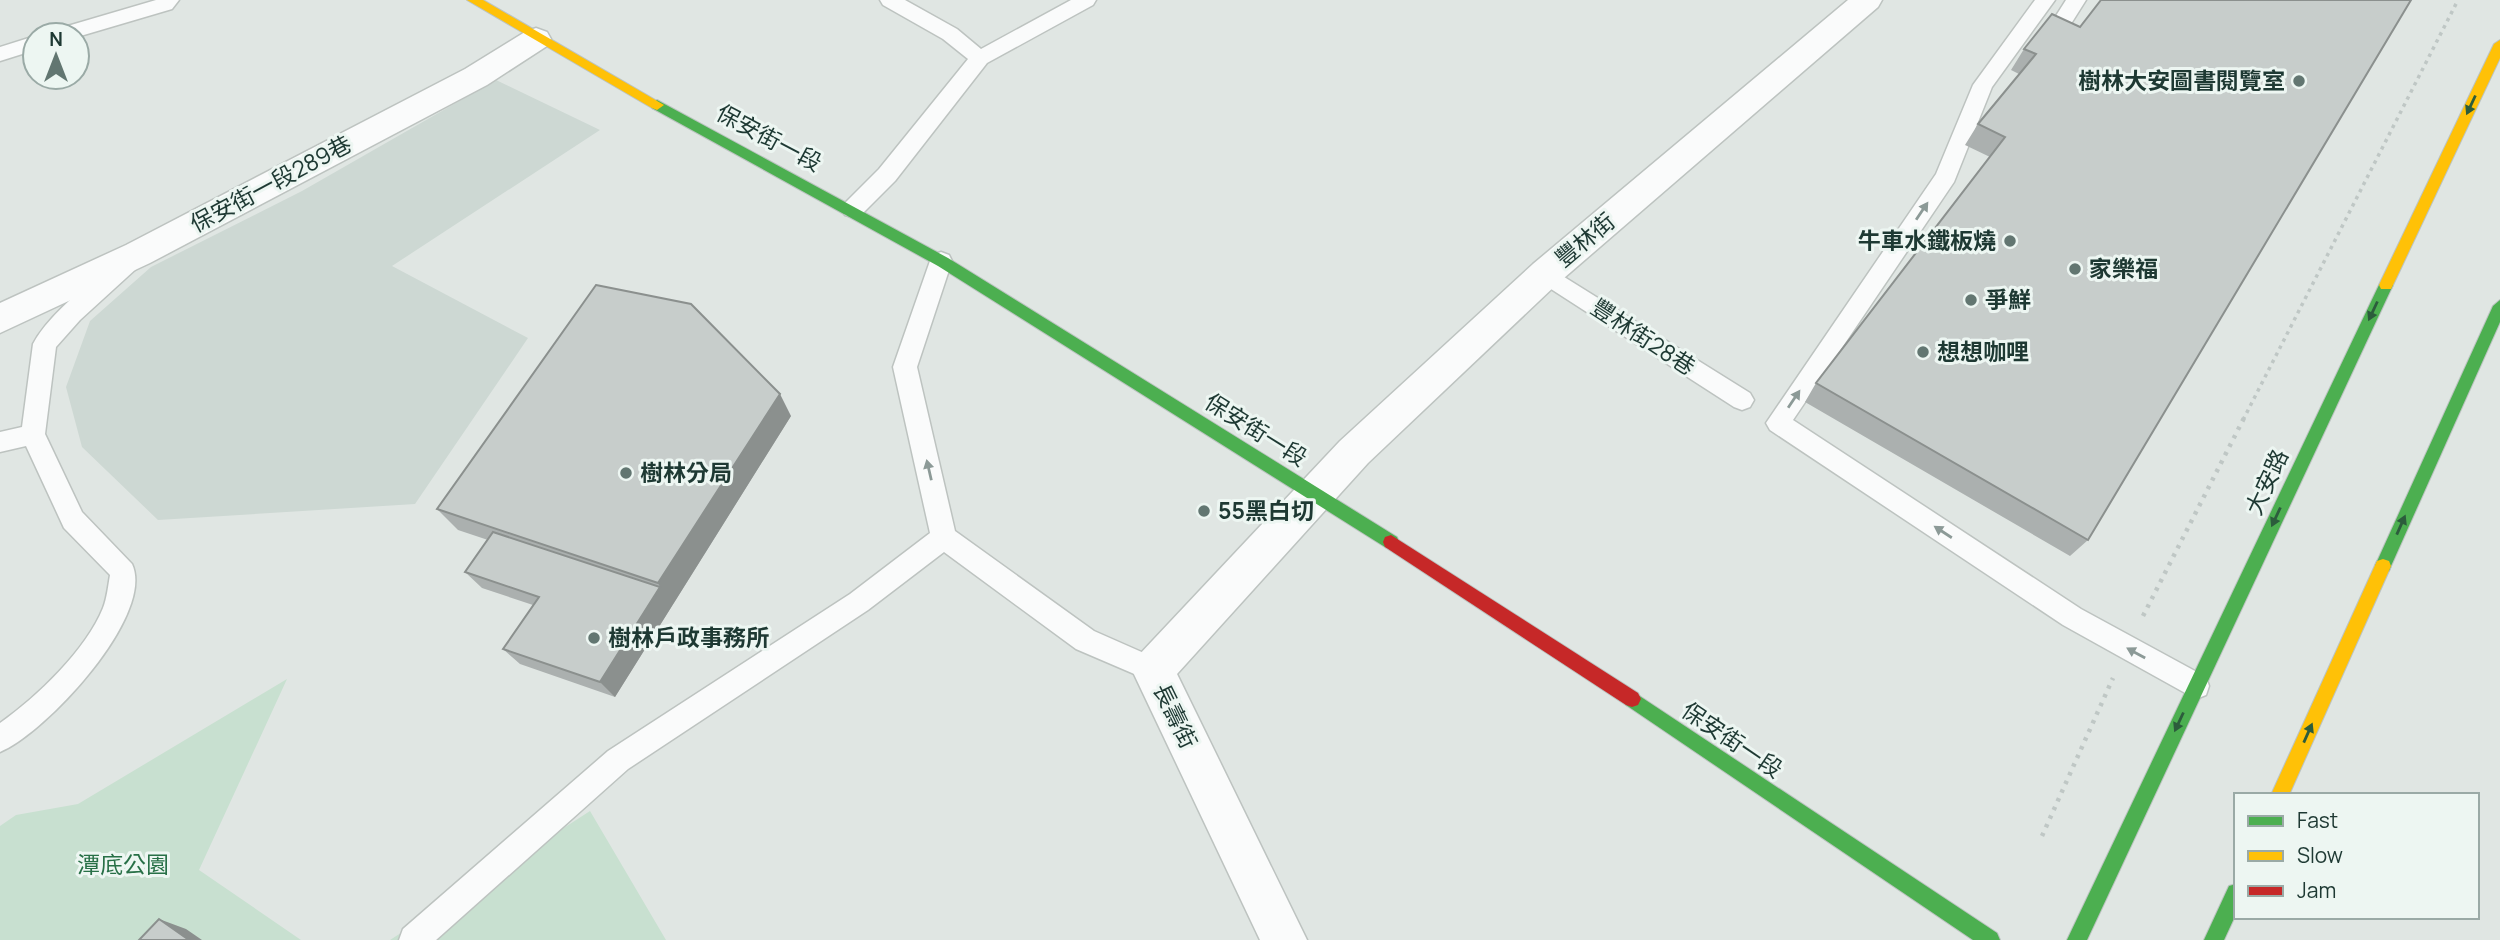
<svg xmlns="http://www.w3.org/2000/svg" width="2500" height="940" viewBox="0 0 2500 940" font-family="Manrope,'Noto Sans TC',sans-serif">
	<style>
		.built { fill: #cdd8d3 }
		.green { fill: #c8e0d0 }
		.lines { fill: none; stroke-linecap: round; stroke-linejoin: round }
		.lane-casing { stroke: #bdc3c0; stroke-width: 3 }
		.street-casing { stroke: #bdc3c0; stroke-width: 3 }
		.fast-casing { stroke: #bcc4c1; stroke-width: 2 }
		.slow-casing { stroke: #bcc4c1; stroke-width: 2 }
		.jam-casing { stroke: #bcc4c1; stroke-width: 2 }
		.path-far1 { stroke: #bfc7c5; stroke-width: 3.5; stroke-dasharray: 3.5 4.5; stroke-linecap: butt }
		.path { stroke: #bfc7c5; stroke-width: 4.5; stroke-dasharray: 3.5 6; stroke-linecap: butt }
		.lane { fill: #fafbfb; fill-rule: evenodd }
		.street { fill: #fafbfb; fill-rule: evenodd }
		.fast { fill: #4caf50; fill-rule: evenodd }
		.slow { fill: #ffc107; fill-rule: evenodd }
		.jam { fill: #c62828; fill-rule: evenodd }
		.wall { fill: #abb0af }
		.shaded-wall { fill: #8b908e }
		.building { fill: #c7cdcb; stroke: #8b908e; stroke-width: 2 }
		.oneway { fill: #2c5c3c }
		.oneway2 { fill: #8c9a97 }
		.poi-dot { fill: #627671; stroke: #edf6f2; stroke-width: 2.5 }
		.labels { text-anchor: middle; stroke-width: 6; stroke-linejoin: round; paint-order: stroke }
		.poi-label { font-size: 23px; font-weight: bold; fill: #1e3933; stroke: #edf6f2; text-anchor: start }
		.street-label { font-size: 23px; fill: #1e3933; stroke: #edf6f2 }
		.park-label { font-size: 23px; fill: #287047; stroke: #edf6f2 }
	</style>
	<rect width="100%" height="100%" fill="#e0e6e3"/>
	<path class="built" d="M496,80L600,130L392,266L528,338L415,504L158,520L82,447L66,387L90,321L151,267L302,191Z"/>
	<path class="green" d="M287,679L199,870L301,940H0V826L16,815L78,804Z
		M590,811L666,940H390Z"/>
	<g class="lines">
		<defs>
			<path id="lane" d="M156,0H179L172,9L77,37L51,35L54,30Z
				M880,0H905L957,29L981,49L1071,0H1096L1093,5L987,63L895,181L861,215L853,217L845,215L842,209L845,203L879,169L968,59L943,39L883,5Z
				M2035,0H2055L1992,87L1954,182L1793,420L2081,609L2206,677L2209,686L2206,695L2196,699L2063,625L1770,430L1766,423L1936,174L1973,85Z
				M2066,0H2086L2057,46H2043L2040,41Z
				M35,36V50L0,61V47Z
				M941,252L949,255L952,261L917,367L955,531L1094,631L1162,661L1166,670L1162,679L1153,682L1076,649L944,552L868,610L628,769L436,940H399L403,929L608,751L850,594L930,533L893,367L930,261L933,255Z
				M129,253L137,256L140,262L137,268L80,320L56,347L45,434L82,512L132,564C156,615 45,734 0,752V723C37,697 86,650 103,608C107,598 108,586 110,575L64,528L26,446L0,452V432L22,427L33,344C50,312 94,280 121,256Z
				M1545,265L1750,393L1754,400L1750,407L1742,410L1734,407L1537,280L1534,274L1537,268Z"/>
			<path id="street" d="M1848,0H1882L1878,7L1557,284L1368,463L1177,674L1307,940H1260L1132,670L1138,656L1340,441L1533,264Z
				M536,28L547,32L551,39L547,46L487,85L150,263L0,333V303L126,245L465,69L525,32Z"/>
			<path id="fast" d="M657,100L948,258L1397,537L1399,542L1397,547L1391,549L1385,547L938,266L652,108L650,105Z
				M2386,279L2393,285L2087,940H2067L2379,285Z
				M2500,300V322L2391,566L2389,571L2383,573L2377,571L2375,566L2493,306Z
				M1632,691L1997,933L2000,940H1973L1626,705L1623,699L1626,693Z
				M2236,884V914L2224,940H2204L2229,886Z"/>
			<path id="slow" d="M467,0H483L664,105L657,110L652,108Z
				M2500,40V58L2393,285L2391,289H2381L2379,285L2494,44Z
				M2383,559L2389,561L2391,566L2289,795H2271L2377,561Z"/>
			<path id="jam" d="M1391,535L1638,693L1641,699L1638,705L1632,707L1626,705L1385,547L1383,542L1385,537Z"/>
		</defs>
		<use href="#lane" class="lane-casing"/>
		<use href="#street" class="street-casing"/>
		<use href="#fast" class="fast-casing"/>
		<use href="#slow" class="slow-casing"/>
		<use href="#jam" class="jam-casing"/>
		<path class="path-far1" d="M2243,420L2458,0"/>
		<path class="path" d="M2143,616L2244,418
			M2042,836L2113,678"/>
		<use href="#lane" class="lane"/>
		<use href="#street" class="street"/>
		<use href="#fast" class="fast"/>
		<use href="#slow" class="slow"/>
		<use href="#jam" class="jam"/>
	</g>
	<path class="wall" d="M2052,14L2088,540L2070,556L1805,402L1816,383L1990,157L1965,145L1978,124L2019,74L2011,70L2024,49Z
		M791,416L615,697L520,664L503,649L533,605L482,588L465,572L488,540L458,530L437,509Z"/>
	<path class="shaded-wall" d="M780,394L791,416L615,697L600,682L660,587L658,583Z
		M159,919L186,929L202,940H189Z"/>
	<path class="building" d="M2101,0H2411L2088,540L1816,383L2005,137L1978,124L2036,54L2024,49L2052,14L2080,27Z
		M596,285L691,304L780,394L658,583L437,509Z
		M493,532L660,587L600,682L503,649L539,597L465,572Z
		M159,919L189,940H139Z"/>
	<defs><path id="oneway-solid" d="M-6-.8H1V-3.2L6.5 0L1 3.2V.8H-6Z" transform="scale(1.75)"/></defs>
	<g class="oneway">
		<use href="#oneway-solid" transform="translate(2471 105) rotate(115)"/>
		<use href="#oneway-solid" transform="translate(2373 311) rotate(115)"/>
		<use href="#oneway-solid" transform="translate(2276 517) rotate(115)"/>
		<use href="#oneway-solid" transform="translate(2401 525) rotate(-66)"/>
		<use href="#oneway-solid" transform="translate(2179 722) rotate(115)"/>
		<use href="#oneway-solid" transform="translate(2308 733) rotate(-66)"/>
	</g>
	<g class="oneway2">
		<use href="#oneway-solid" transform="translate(1922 211) rotate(-56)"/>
		<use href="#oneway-solid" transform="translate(1794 399) rotate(-56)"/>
		<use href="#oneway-solid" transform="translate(929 470) rotate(-103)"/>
		<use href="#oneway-solid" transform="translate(1943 532) rotate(-147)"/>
		<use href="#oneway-solid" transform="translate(2136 653) rotate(-151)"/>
	</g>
	<g class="poi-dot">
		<circle cx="2299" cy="81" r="7"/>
		<circle cx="2010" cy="241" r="7"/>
		<circle cx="2075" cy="269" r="7"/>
		<circle cx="1971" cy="300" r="7"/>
		<circle cx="1923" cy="352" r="7"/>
		<circle cx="626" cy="473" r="7"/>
		<circle cx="1204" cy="511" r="7"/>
		<circle cx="594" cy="638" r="7"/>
	</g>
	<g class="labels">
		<g class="poi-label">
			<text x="2285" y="89" text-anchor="end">樹林大安圖書閱覽室</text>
			<text x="1996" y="249" text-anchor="end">牛車水鐵板燒</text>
			<text x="2089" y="277">家樂福</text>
			<text x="1985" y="308">爭鮮</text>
			<text x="1937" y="360">想想咖哩</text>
			<text x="640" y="481">樹林分局</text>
			<text x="1218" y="519">55黑白切</text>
			<text x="608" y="646">樹林戶政事務所</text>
		</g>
		<g class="street-label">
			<text transform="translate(769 138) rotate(28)" y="8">保安街一段</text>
			<text transform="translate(271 184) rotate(-28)" y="8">保安街一段289巷</text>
			<text transform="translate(1585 240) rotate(-40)" y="8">豐林街</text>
			<text transform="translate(1643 337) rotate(33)" y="8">豐林街28巷</text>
			<text transform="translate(1256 430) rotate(32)" y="8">保安街一段</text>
			<text transform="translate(2267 482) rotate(-65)" y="8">大安路</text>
			<text transform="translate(1175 716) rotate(64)" y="8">長壽街</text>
			<text transform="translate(1732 740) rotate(34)" y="8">保安街一段</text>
		</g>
		<g class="park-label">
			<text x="123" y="873">潭底公園</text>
		</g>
	</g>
	<rect x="2234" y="793" width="245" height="126" fill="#edf6f2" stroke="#9aaaa6" stroke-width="2"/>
	<rect x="2248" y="816" width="35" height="10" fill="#4caf50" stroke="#9aaaa6" stroke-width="2"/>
	<text x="2297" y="828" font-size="21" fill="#1e3933">Fast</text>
	<rect x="2248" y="851" width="35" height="10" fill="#ffc107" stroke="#9aaaa6" stroke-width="2"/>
	<text x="2297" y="863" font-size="21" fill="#1e3933">Slow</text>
	<rect x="2248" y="886" width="35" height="10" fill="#c62828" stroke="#9aaaa6" stroke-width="2"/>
	<text x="2297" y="898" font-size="21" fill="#1e3933">Jam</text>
	<g transform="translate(56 56)"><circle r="33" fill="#edf6f2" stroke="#9aaaa6" stroke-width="2"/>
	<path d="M0-5L12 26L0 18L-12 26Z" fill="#627671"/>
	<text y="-10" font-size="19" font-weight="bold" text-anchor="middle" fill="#1e3933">N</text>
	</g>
</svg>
